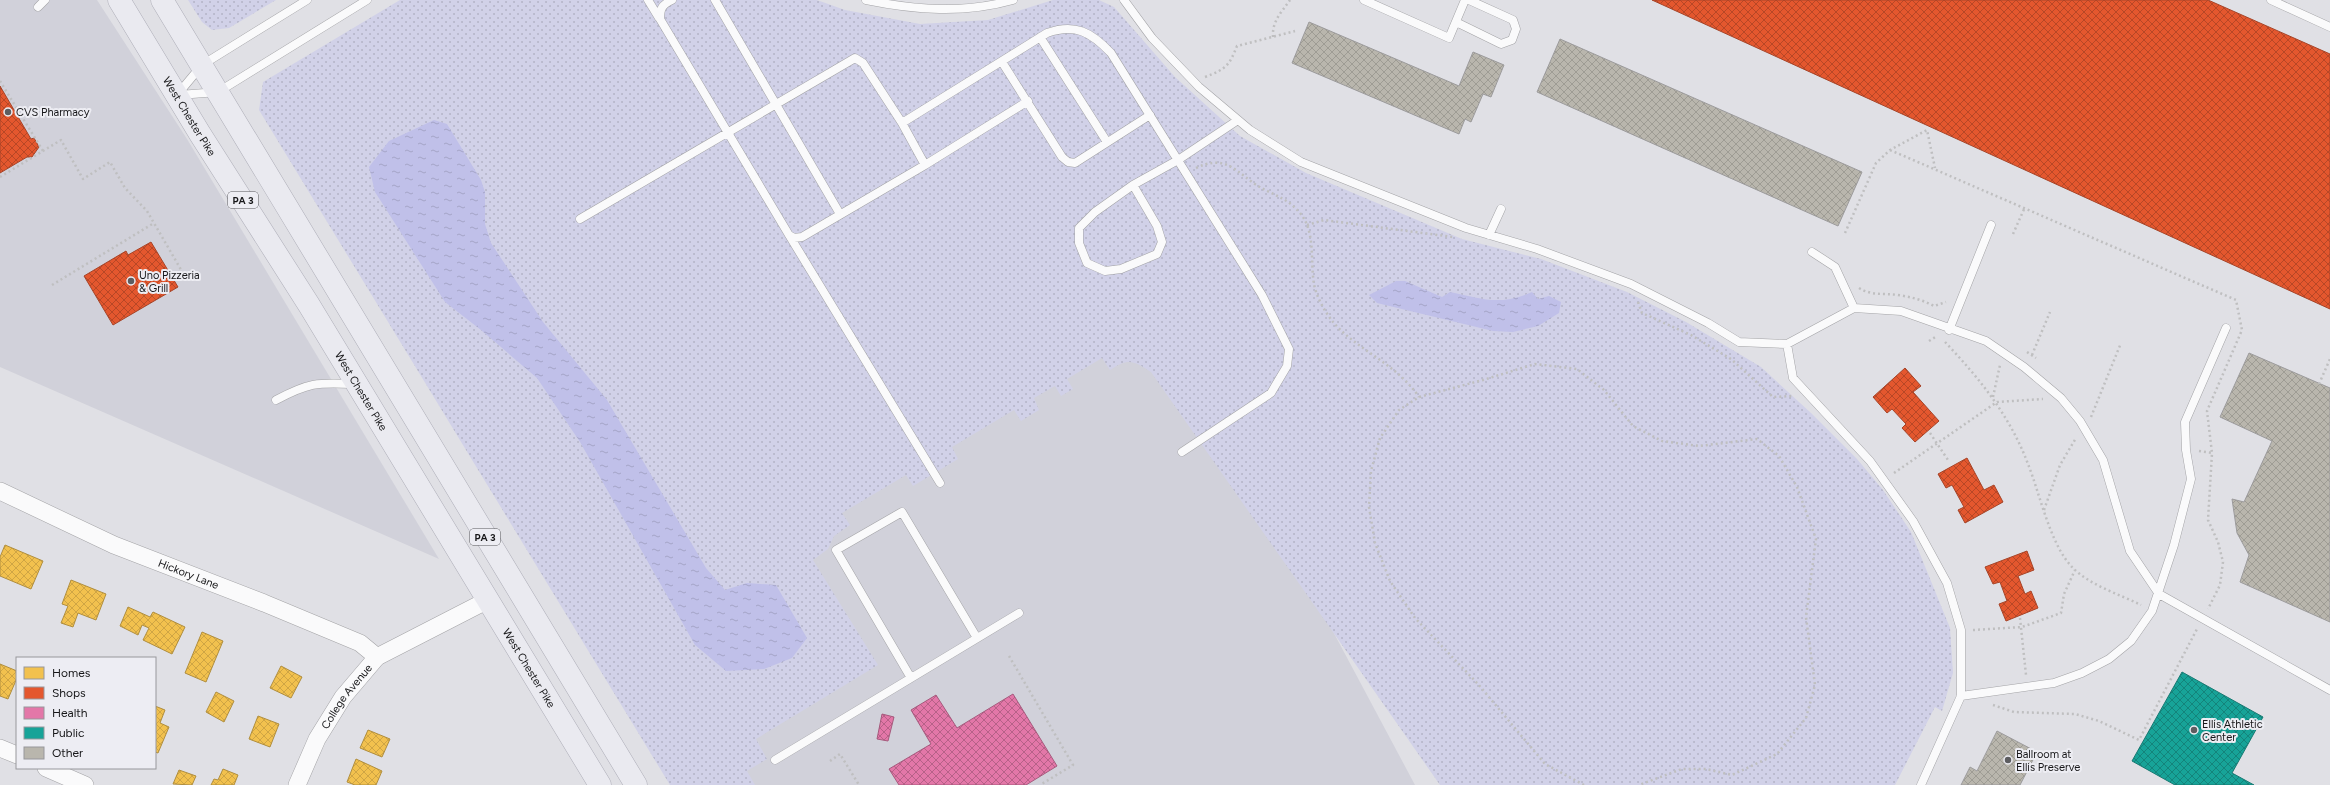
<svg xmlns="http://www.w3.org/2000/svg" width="2330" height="785" viewBox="0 0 2330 785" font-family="Figtree,sans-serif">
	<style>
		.built { fill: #d1d1da }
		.grass { fill: url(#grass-dots) }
		.water { fill: url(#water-ripples) }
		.homes { fill: url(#homes-cross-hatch); stroke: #b08e3e }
		.shops { fill: url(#shops-cross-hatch); stroke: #a64428 }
		.health { fill: url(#health-cross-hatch); stroke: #a65a7d }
		.public { fill: url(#public-cross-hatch); stroke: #177972 }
		.building { fill: url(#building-cross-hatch); stroke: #9c9b9c }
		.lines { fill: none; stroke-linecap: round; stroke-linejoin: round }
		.service-casing { stroke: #a3a3a6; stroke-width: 9 }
		.minor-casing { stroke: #a3a3a6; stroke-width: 18 }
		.trunk-casing { stroke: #aeaeb8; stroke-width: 23 }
		.path { stroke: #bfbfc0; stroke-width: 2.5; stroke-dasharray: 2 3; stroke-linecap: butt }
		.service { stroke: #fafafb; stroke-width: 8 }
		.minor { stroke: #fafafb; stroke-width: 17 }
		.trunk { stroke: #eaeaf0; stroke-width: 22 }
		.poi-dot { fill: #5d5d60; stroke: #ededf3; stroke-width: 1.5 }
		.labels { text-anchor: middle; stroke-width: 4; stroke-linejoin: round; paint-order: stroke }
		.shield { fill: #ededf3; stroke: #57575a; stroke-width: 1 }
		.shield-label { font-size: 10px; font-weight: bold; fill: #171719 }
		.poi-label { font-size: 11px; fill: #171719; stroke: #ededf3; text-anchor: start }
		.street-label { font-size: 11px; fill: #171719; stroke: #ededf3 }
	</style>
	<defs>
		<pattern id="grass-dots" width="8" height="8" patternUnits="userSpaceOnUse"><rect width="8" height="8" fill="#d1d1e8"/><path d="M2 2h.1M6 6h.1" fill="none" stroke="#b3b3c6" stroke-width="1.8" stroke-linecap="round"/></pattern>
		<pattern id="water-ripples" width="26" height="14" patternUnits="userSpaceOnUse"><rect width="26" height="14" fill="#c0c0e9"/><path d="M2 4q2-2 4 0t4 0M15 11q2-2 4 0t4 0" fill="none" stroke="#a4a4c7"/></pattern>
		<pattern id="homes-cross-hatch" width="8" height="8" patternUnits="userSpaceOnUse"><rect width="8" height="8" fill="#f2c14e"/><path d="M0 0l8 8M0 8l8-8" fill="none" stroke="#cfa544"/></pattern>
		<pattern id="shops-cross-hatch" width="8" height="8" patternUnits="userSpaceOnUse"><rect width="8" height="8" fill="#e4572e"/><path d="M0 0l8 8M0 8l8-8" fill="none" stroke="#b84726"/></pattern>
		<pattern id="health-cross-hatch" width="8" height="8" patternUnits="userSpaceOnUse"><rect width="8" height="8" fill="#e377a8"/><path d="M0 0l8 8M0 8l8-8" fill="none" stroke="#b76188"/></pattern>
		<pattern id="public-cross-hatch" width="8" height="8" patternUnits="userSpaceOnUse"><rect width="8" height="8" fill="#17a398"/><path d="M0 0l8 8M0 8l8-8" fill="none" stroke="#14847b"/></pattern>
		<pattern id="building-cross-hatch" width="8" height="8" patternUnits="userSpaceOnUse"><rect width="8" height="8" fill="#b9b6ad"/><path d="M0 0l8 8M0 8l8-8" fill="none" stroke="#9e9c94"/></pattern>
	</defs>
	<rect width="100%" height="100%" fill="#e0e0e5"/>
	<path class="built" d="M0,0H97L187,139L439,559L0,367Z
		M1113,330L1218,416L1415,785H749L720,738L761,501Z"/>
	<path class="grass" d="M188,0H276L229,28L212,30L202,22Z
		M400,0H817L845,10L920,24L988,20L1053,0H1099L1114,7L1175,77L1240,136L1306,173L1462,239L1541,259L1627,292L1686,322L1761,367L1811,413L1857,459L1883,490L1911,532L1950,628L1953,673L1942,711L1935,707L1895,785H1440L1151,372C1133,360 1128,358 1110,370L1102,358L1067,379L1073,389L1061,396L1055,386L1034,398L1039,410L1021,421L1014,410L952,447L958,459L913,486L906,475L842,513L850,525L834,536L828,549L813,560L878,665L756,739L767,759L747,771L755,785H670L259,110L263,82Z"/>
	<path class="water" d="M434,120L447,124L481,180L485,192V224L491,243L543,322L607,400L706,568L725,590L747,583L776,585L807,638L792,658L764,669L726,671L695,645L580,442L537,378L481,330L445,302L375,192L369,167L389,141Z
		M1396,281H1405L1442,297L1450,292C1483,299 1499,306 1532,292L1538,299L1549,296L1561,302L1559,313L1538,326L1513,332L1493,331L1377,303L1369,295Z"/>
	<path class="homes" d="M5,545L43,561L31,589L0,576V557Z
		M71,580L106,594L96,620L78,613L73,627L61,623L68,606L62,604Z
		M128,607L150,617L153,612L185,627L172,654L143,640L149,628L142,625L138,635L120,626Z
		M202,632L223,641L206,682L185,673Z
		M0,664L17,671V678L8,699L0,696Z
		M281,666L302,677L291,698L270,688Z
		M216,692L234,701L224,722L206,712Z
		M155,706L165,710L160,723L169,727L158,753L155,752Z
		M258,716L279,724L270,747L249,739Z
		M368,730L390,739L382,757L360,748Z
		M356,759L382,771L376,785H355L347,782Z
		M223,769L238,775L234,785H211L214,779L218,780Z
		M179,770L196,776L192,785L173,784Z"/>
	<path class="shops" d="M1652,0H2208L2330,54V309Z
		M0,86L31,139L34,138L39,147L32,157H27L0,173Z
		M151,242L178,287L113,325L84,276L126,251L128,255Z
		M1905,368L1921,386L1913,392L1939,421L1915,442L1902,428L1906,424L1892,409L1887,413L1873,397Z
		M1967,458L1984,490L1994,485L2003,502L1965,523L1958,510L1964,507L1952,485L1946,488L1938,474Z
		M2027,551L2034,570L2018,576L2025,594L2031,591L2038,608L2006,621L1999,604L2007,601L2000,582L1993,584L1985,567Z"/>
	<path class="health" d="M1013,694L1057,766L1026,785H899L889,769L931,744L911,710L936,695L957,728Z
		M882,714L894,717L888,741L877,739Z"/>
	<path class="public" d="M2182,672L2263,717L2232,773L2254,785H2175L2132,761Z"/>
	<path class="building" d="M1309,22L1459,86L1473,52L1504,65L1491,97L1483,94L1471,122L1465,119L1459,134L1292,63Z
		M1560,39L1862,172L1838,226L1537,92Z
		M2249,353L2330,388V622L2240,582L2249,555L2237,533L2232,499L2244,502L2272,441L2220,417Z
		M1997,731L2037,752L2020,785H1961L1970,767L1977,771Z"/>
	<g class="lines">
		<defs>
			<path id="service" d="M648,0L659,18
				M672,0C662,5 660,8 660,19L789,235L794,238L802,237L925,165L902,123
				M715,0L840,214
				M866,0C915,10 964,14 1013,0
				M1124,0L1152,38L1199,87L1250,130L1301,162L1466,228L1537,249L1631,284L1708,323L1739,342L1787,344L1854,308L1901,311L1986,341L2024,367L2061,398L2080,421L2103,460L2130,551L2159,594L2330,690
				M1364,0L1449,38L1465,0
				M2271,0L2330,27
				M38,7L45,0
				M1456,22L1501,44L1512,40L1516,29L1513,20L1469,0
				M1040,37L1107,142
				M1002,62L1062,157L1068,162L1075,163L1150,115
				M177,95L202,65L307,0
				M179,95L218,92L367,0
				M925,165L1028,101
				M1133,185L1157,226L1162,242L1157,254L1121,269L1105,271L1087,263L1079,243V228L1095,212L1133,185L1178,160L1238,120
				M580,219L855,58L863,63L902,123L1047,33C1075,23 1091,32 1111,53L1262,295L1289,349L1287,366L1271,393L1182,452
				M789,235L940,483
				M1489,235L1501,209
				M1812,252L1835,267L1854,308
				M1949,330L1991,225
				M1787,344L1793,378L1870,461L1913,521L1947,583L1961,630V696L1921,785
				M276,400C308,383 317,382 353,384
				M911,678L836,550L902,512L977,638
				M1961,696L2054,683L2082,673L2109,659L2131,641L2152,611L2174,545L2191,479L2186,450L2185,422L2226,328
				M775,760L1019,613"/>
			<g id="minor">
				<path id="s1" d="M0,491L114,545L264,603L360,643L377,657"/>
				<path d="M0,748L17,755"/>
				<path d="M46,768L85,785"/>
				<path id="s2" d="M297,785L317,739L343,697L377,657L488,600"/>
			</g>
			<g id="trunk">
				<path id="s3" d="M119,0L200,134L309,305L600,785"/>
				<path d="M162,0L636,785"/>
			</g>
		</defs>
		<use href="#service" class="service-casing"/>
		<use href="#minor" class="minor-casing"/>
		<use href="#trunk" class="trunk-casing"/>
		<path class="path" d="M1273,37C1272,21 1281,13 1290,0
			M1205,77C1226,69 1229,66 1237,46L1295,31
			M0,81L43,151
			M1890,150L2236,300L2242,330L2207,411L2212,453
			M1196,168C1222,156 1231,166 1252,182C1268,194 1286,196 1300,213C1316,232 1310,261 1314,284C1316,296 1325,312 1333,322C1358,351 1396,363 1419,397
			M0,177L61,140L83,179L110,162L125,188L147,211L187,280
			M1307,225L1324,220L1453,237
			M1845,233L1876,163L1890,150L1927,130L1935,168
			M2013,234L2025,207
			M52,285L154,223
			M1859,288C1872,296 1884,293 1898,295C1911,297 1923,300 1934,306L1946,302
			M1638,302L1642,313L1691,335L1731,359L1773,397L1793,396
			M1929,341L1937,336
			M1945,342C1980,379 2010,416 2028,464C2040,494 2050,544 2072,567C2089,585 2119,594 2141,605
			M2027,352L2036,358
			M2032,355L2050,312
			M2319,384L2330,359
			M1993,397L2000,365
			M2091,417L2121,343
			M1930,433L1948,460
			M2199,451L2212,453L2208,520L2218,542L2223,562L2220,585L2208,609
			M1894,473L1997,402L2043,399
			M2044,510L2060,465L2076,438
			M2020,618L2026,675
			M1973,630L2022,627L2061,613L2064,594L2075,570
			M1009,656L1073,765L1040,785
			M1993,705L2014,712L2075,714L2099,721L2139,740L2197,629
			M830,761L840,754L859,785
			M1584,785L1545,764L1478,684L1415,618L1390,581L1375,543L1369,507L1371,471L1380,438L1399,410L1419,397L1483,380L1535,364L1577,369L1604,390L1633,426L1662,441L1699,446L1757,439L1779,456L1797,487L1816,539L1806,617L1815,685L1806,718L1777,754L1732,775L1706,769H1682L1639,785"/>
		<use href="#service" class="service"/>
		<use href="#minor" class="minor"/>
		<use href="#trunk" class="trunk"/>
	</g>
	<g class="poi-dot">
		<circle cx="8" cy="112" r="4"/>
		<circle cx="131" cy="281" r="4"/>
		<circle cx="2194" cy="730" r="4"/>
		<circle cx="2008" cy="760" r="4"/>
	</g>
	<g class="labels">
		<g class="shield">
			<rect x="228" y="192" width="30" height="16" rx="3"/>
			<rect x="470" y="529" width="30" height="16" rx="3"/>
		</g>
		<g class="shield-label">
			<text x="243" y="204">PA 3</text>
			<text x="485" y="541">PA 3</text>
		</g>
		<g class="poi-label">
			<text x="16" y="116">CVS Pharmacy</text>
			<text x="139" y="279">Uno Pizzeria<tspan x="139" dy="13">&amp; Grill</tspan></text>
			<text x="2202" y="728">Ellis Athletic<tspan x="2202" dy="13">Center</tspan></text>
			<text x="2016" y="758">Ballroom at<tspan x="2016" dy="13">Ellis Preserve</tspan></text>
		</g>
		<g class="street-label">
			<text dy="4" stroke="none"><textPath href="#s3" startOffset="136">West Chester Pike</textPath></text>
			<text dy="4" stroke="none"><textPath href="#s3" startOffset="460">West Chester Pike</textPath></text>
			<text dy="4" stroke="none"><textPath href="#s1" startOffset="206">Hickory Lane</textPath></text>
			<text dy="4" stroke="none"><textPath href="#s3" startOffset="784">West Chester Pike</textPath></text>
			<text dy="4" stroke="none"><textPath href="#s2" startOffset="102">College Avenue</textPath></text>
		</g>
	</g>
	<rect x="16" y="657" width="140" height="112" fill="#ededf3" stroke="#97979c"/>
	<rect x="24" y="667" width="20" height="12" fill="#f2c14e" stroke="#97979c"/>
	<text x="52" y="677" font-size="12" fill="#171719">Homes</text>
	<rect x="24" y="687" width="20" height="12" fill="#e4572e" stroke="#97979c"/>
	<text x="52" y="697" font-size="12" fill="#171719">Shops</text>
	<rect x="24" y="707" width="20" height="12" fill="#e377a8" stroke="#97979c"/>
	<text x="52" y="717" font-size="12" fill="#171719">Health</text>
	<rect x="24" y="727" width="20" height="12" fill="#17a398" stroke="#97979c"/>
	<text x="52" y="737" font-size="12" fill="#171719">Public</text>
	<rect x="24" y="747" width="20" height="12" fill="#b9b6ad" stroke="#97979c"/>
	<text x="52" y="757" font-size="12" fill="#171719">Other</text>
</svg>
